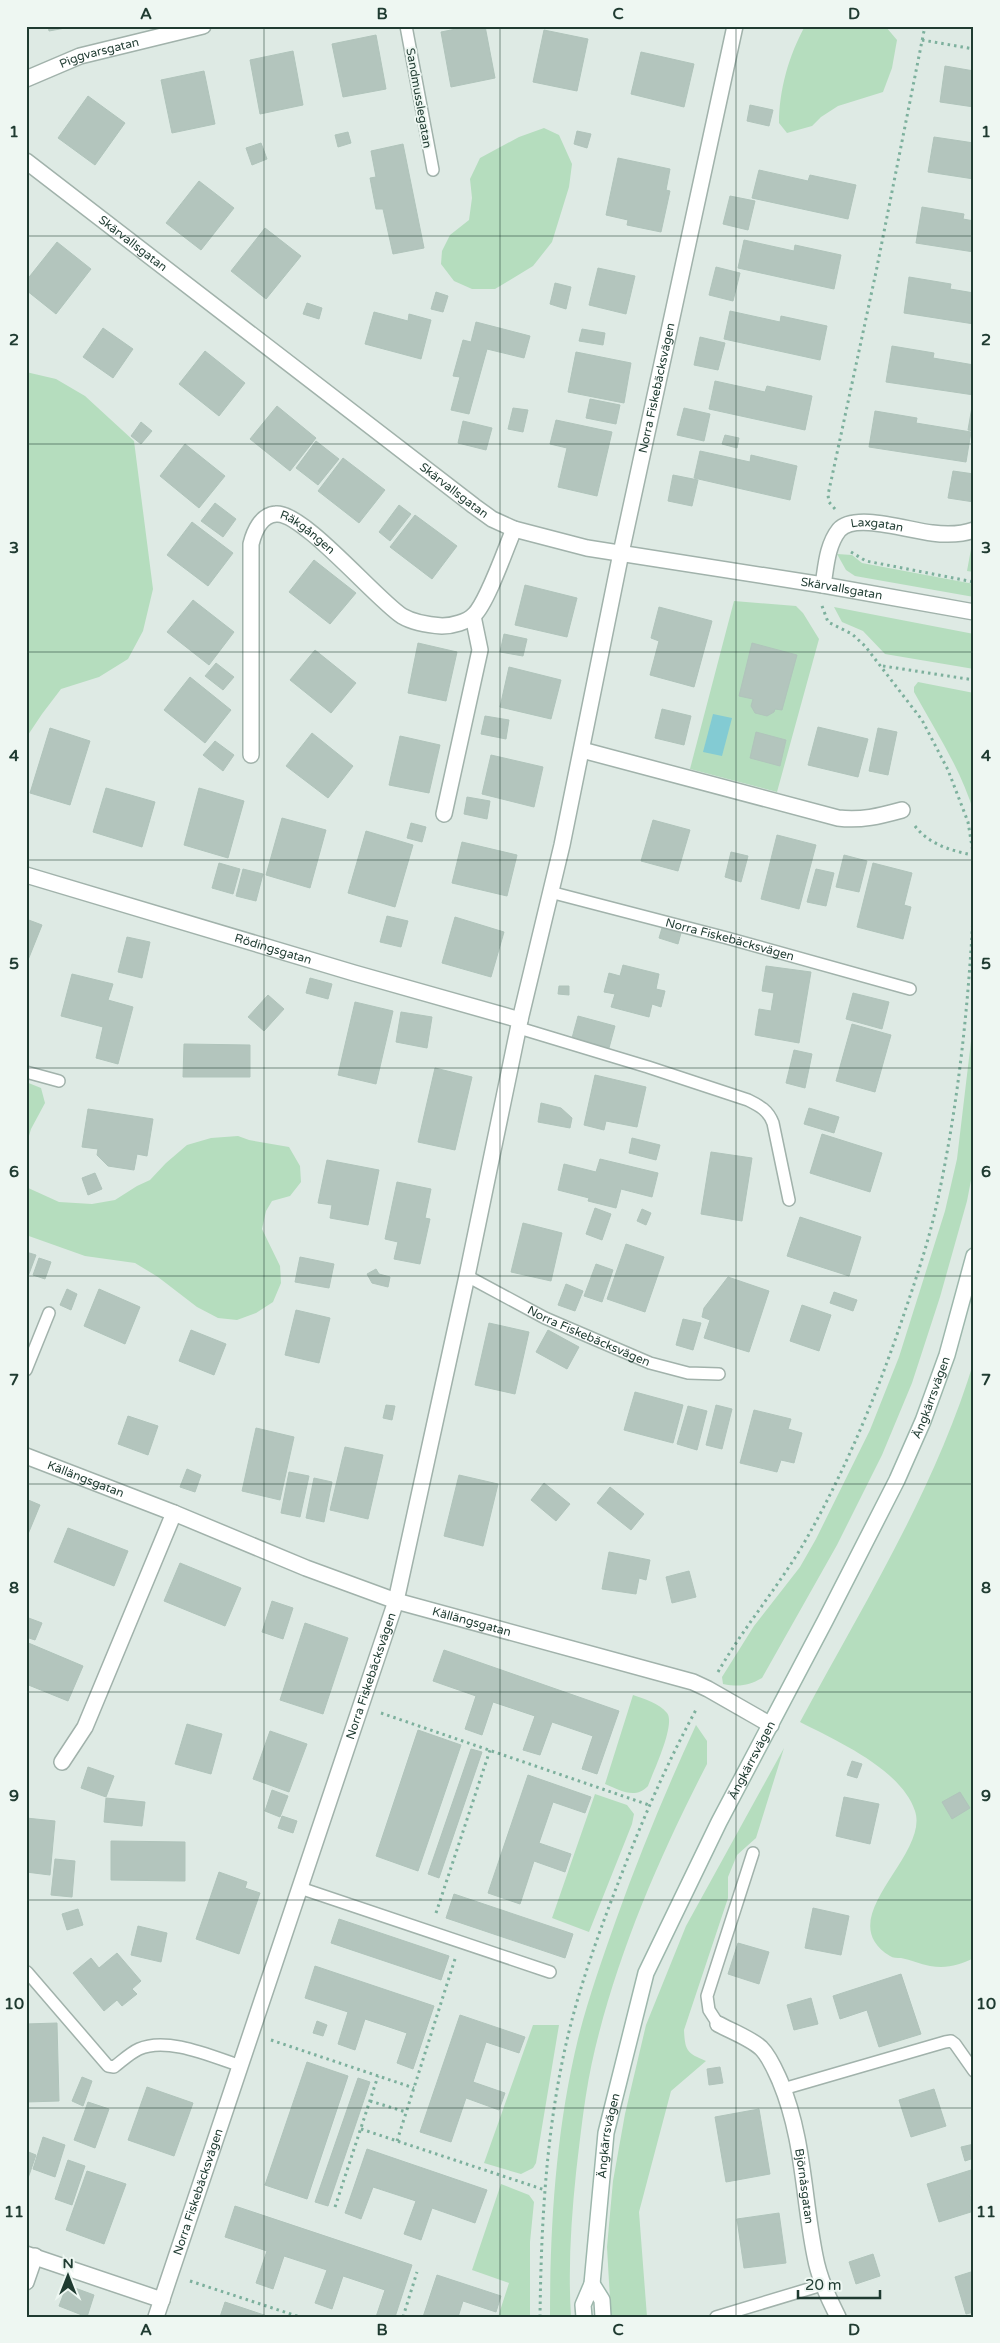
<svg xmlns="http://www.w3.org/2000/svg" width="1000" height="2343" viewBox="0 0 1000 2343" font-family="'Varela Round',sans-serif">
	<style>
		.green { fill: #b5ddbe }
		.water { fill: #83cbd3 }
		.building { fill: #b3c5bd; stroke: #b0c4bb }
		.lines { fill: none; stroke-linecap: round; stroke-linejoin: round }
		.lane-casing { stroke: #a1b2ab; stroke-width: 14 }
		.street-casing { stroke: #a1b2ab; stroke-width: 18 }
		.secondary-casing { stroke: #9db7ac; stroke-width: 18 }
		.path { stroke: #7db09d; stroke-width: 3; stroke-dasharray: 2.5 4; stroke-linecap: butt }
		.lane { stroke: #fff; stroke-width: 11 }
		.street { stroke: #fff; stroke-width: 15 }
		.secondary { stroke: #fff; stroke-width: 15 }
		.grid { fill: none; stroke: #1f3b31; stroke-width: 1; stroke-opacity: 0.55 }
		.labels { text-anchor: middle; stroke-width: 4; stroke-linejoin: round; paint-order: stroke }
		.street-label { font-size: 12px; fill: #1f3b31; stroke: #eef7f2 }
		.neatline { fill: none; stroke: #1f3b31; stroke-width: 2 }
		.grid-label { font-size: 16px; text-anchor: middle; font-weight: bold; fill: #1f3b31 }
	</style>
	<rect width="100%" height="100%" fill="#deeae4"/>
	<path class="green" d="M805,26H882L886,27L897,40L892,68L883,92L838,106L821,117L812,126L787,133L779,123C779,90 789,55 805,26Z
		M544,128L559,135L572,164L569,187L552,242L533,266L495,289H472L454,281L441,264L442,251L450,235L469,220L472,198L470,179L480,158L519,137Z
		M26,372L56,379L85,396L134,441L153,589L143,631L128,659L99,677L61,689L42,714L26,738Z
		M974,548V572L967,571L971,549Z
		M837,554L852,555L862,563L974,584V597L855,576L846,570Z
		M734,601L796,606L803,613L819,639L777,792L690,769Z
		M834,607L974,634V669L885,654L863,631L842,622Z
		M918,682L974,693V813C961,769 936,732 914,692V687Z
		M974,1016V1165L967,1201L940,1297L912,1383L882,1455L837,1545L762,1678C748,1686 739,1687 723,1684L722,1677L754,1626L800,1567L816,1539L870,1430L899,1357L945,1211L957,1159Z
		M26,1082L41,1088L45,1103L31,1129L26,1146Z
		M238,1136L249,1140L289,1147L300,1166L301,1182L290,1196L272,1201L266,1211L262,1229L280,1266L281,1283L273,1302L256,1313L237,1320L218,1318L197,1307L158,1277L135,1263L85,1256L26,1235V1187L59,1202L92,1204L115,1200L137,1186L150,1180L166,1163L187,1145L211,1138Z
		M974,1361V1958C959,1965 947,1969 930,1966C920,1964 911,1960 901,1958C897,1958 893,1958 890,1956C829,1919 930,1856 915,1811C901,1769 837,1741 800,1722C863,1605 935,1490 974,1361Z
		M633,1695C644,1699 659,1703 667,1713C676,1724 653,1772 648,1786C635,1800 620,1790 605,1784Z
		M696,1725L707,1741V1764C660,1855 619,1950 595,2049C585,2090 581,2132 576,2173C571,2221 568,2269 571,2317H550C550,2224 556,2130 578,2039C588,1999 602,1960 616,1920C640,1853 666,1790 696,1725Z
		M784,1748L756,1838L737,1855L728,1877V1898L684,2030C685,2051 687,2053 706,2061L671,2091L639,2212L647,2317H611L607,2247L613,2181L625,2114L646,2025L686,1926Z
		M595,1794L627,1805L634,1814L632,1824L589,1932L552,1918Z
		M533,2025H559L536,2163L533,2168L521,2174L484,2163Z
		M501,2184L529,2195L534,2202L530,2242V2317H498L509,2283L472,2270Z"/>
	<path class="water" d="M713,714L732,718L722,756L703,752Z"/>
	<path class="building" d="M48,26H76L49,31Z
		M471,26H485L495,78L451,87L441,32Z
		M544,30L588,39L577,91L533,82Z
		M376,35L386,89L343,97L332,44Z
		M293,51L303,105L260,114L250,60Z
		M641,52L694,64L684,107L631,94Z
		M945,66L974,71V107L940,102Z
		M204,71L215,124L172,133L161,80Z
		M88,96L125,123L95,165L58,138Z
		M750,105L773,110L769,126L747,121Z
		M577,131L591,134L587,148L574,144Z
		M348,132L351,143L338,147L335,135Z
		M934,137L974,143V179L928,172Z
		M261,143L267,159L252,165L246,148Z
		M403,144L424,248L393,254L383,209H376L370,178L376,177L371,151Z
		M618,158L670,169L666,190L670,191L661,232L627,225L628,220L606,215Z
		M759,170L808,181L810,175L856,185L848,219L752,198Z
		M199,181L234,208L201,250L166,223Z
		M730,196L755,201L748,230L723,224Z
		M922,207L964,214L963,219L974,221V252L916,243Z
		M265,228L301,256L266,299L231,271Z
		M744,240L794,251L795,245L841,255L834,289L738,268Z
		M57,242L91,269L56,314L26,290V281Z
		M716,267L740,273L733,301L709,295Z
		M598,268L635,276L626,314L589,305Z
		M909,277L951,284L950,289L974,293V324L904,313Z
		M555,283L571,287L566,309L550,304Z
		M436,292L448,296L443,312L431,309Z
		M307,303L322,308L319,319L303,314Z
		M730,311L780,322L781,316L827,326L820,360L724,339Z
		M374,312L408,321L409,314L431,320L421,359L365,344Z
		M476,322L530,336L524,358L487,349L469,414L451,410L460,377L453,376L463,340L471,342Z
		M103,328L133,349L113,378L83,357Z
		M582,329L605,333L603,345L579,341Z
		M700,337L725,343L718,370L694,365Z
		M892,346L934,353L933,358L974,365V395L886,382Z
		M205,351L245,383L219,416L179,384Z
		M576,352L631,363L624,403L568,392Z
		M715,381L765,392L767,386L812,396L805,430L709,409Z
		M590,399L620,405L616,424L586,418Z
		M973,401H974V431L968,430Z
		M277,406L316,438L290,471L250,439Z
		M513,408L528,410L523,432L508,429Z
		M684,408L710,414L704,441L677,435Z
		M875,411L917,418L916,423L971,432L966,462L869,447Z
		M556,420L612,432L597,496L558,487L567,448L550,444Z
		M463,421L492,428L486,450L458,443Z
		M141,422L152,431L141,444L131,436Z
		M725,435L739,438L737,448L722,444Z
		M316,441L339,459L318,485L296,468Z
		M185,444L225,476L199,508L160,476Z
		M700,451L750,462L751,455L797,466L790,500L694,478Z
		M343,458L385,490L359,523L318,491Z
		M953,471L974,474V502L948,498Z
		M673,475L698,480L692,506L668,501Z
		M215,503L236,519L223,537L201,521Z
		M399,505L411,514L390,541L379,532Z
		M415,515L457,546L432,579L390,547Z
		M192,522L233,553L208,586L167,555Z
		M314,560L356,593L330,624L289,592Z
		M525,585L577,598L567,637L515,625Z
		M193,600L234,632L209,665L167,632Z
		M659,607L712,621L694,687L650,675L659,641L651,638Z
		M504,634L527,639L523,656L500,652Z
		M418,643L457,652L446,701L408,693Z
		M752,643L797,655L782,710L775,709L774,712L767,716L755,713L751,706L753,699L739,696Z
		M315,650L356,683L331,713L290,680Z
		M216,663L234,677L223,690L205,676Z
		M509,667L561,680L551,719L500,707Z
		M190,677L231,710L205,743L164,710Z
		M662,709L691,716L684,745L655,738Z
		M485,716L509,720L506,739L481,734Z
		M818,727L868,739L858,777L808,765Z
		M50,728L90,741L70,805L30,793Z
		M878,728L897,732L888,775L869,771Z
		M756,732L786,740L780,766L750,758Z
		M312,733L353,766L328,798L286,766Z
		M400,736L440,745L429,793L389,785Z
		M215,741L234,755L223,771L203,755Z
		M491,755L543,767L534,807L482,794Z
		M106,788L155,802L142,847L93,832Z
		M199,788L244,801L228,858L184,845Z
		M467,797L490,801L487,819L464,814Z
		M282,818L326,830L310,888L266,875Z
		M653,820L690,830L678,871L641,861Z
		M411,823L426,827L422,842L407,838Z
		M366,831L413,845L395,907L348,893Z
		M777,835L816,845L799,909L761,899Z
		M462,842L517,855L507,896L452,883Z
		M731,852L748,856L741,882L725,877Z
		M844,855L867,861L859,892L836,887Z
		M219,863L240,869L233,894L212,888Z
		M873,863L912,873L904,905L911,907L903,939L857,927Z
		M243,869L263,874L256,901L236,896Z
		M816,869L834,873L826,906L807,902Z
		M387,916L408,921L401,947L380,942Z
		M455,917L504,932L491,977L442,963Z
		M26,919L42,925L28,960L26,959Z
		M662,928L681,933L678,944L659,938Z
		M127,937L150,942L142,978L118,972Z
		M623,965L659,974L656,989L665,991L661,1007L652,1004L649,1017L611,1007L615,994L604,992L609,973L620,976Z
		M766,966L811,972L799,1043L755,1035L759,1009L771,1011L774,993L762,991Z
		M72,974L113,984L108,1000L133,1007L118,1064L96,1058L103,1027L61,1016Z
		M310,978L332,984L328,999L306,993Z
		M559,986H569V995L558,994Z
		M853,993L889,1002L882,1029L846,1019Z
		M268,995L284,1009L264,1031L248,1017Z
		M355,1002L393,1011L376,1084L338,1075Z
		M401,1012L432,1017L427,1048L396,1042Z
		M578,1016L615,1026L609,1048L572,1038Z
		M852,1024L891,1035L875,1092L836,1081Z
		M184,1044L250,1045V1077H183Z
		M794,1050L812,1054L805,1088L786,1083Z
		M435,1068L472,1077L455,1150L418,1142Z
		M595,1075L646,1087L637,1127L606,1121L604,1130L584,1125Z
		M541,1103L561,1108L572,1118L570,1128L538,1122Z
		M809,1108L839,1117L834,1133L804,1124Z
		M88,1109L153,1119L147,1156L137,1154L134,1170L108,1166L97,1155L98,1149L82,1147Z
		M822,1134L882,1153L870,1192L810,1173Z
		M632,1138L660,1145L656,1160L629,1153Z
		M711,1152L752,1158L742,1221L701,1214Z
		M600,1159L658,1173L652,1197L621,1189L616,1208L588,1201L589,1198L558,1190L564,1164L596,1172Z
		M327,1160L379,1170L368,1225L330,1218L332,1205L318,1203Z
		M95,1173L102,1189L88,1195L82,1178Z
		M397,1182L431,1189L425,1218L430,1219L420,1264L394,1259L398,1242L385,1239Z
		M595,1208L611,1214L602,1240L586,1234Z
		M642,1209L651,1213L646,1225L637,1221Z
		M800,1217L861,1237L849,1276L787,1256Z
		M523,1223L562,1233L551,1281L511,1272Z
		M626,1244L664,1257L645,1312L607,1299Z
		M26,1252L36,1255L26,1282Z
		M300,1257L334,1264L329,1288L295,1282Z
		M39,1258L51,1262L45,1279L33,1275Z
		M596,1264L613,1270L602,1302L584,1296Z
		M376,1269L379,1274L390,1277L388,1287L372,1283L367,1274Z
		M728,1277L769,1291L749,1352L704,1338L710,1320L702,1317L704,1308Z
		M566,1284L583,1291L575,1311L558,1305Z
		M67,1289L77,1294L71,1310L60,1305Z
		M99,1289L140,1307L125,1344L84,1326Z
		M834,1292L857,1300L853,1311L830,1303Z
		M802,1305L831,1315L819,1351L790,1341Z
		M296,1310L330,1318L319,1363L285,1355Z
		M683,1319L701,1323L693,1350L676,1345Z
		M489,1323L529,1332L515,1394L475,1385Z
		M191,1330L226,1344L214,1375L179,1361Z
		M548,1330L579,1347L567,1369L536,1352Z
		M635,1392L683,1405L673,1443L624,1430Z
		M386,1405L395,1406L392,1420L383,1418Z
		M716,1405L732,1409L722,1449L706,1445Z
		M688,1406L707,1411L697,1450L677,1444Z
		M754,1410L791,1419L788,1429L802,1433L794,1463L781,1460L777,1472L740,1463Z
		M128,1416L158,1426L148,1455L118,1444Z
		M256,1428L294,1437L280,1500L242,1491Z
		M345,1447L383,1455L368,1519L330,1510Z
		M187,1469L201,1475L195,1492L180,1487Z
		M289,1472L309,1476L300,1517L281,1513Z
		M459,1475L498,1484L483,1546L444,1536Z
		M314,1478L332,1482L324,1522L306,1518Z
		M544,1483L570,1504L556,1521L531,1500Z
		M610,1487L644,1514L631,1530L597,1503Z
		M26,1499L40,1505L26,1539Z
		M68,1528L128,1551L114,1586L54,1562Z
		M609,1552L650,1560L646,1580L639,1578L636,1594L602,1589Z
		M180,1563L241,1588L225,1626L164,1601Z
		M689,1571L696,1597L672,1603L666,1577Z
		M272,1601L293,1608L283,1639L262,1632Z
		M26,1617L42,1623L35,1640L26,1637Z
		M305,1623L348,1638L323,1714L280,1700Z
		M26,1642L83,1666L68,1701L26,1684Z
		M444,1650L619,1711L597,1774L582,1769L593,1736L552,1722L540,1755L523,1750L535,1716L493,1702L482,1735L465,1729L476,1696L433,1681Z
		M187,1724L222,1734L211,1774L175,1764Z
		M418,1730L461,1745L418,1871L376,1856Z
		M270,1731L307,1744L289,1792L253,1779Z
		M471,1749L482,1752L439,1878L428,1874Z
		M852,1761L862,1764L857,1778L847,1775Z
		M88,1767L114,1776L106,1797L81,1788Z
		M528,1775L591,1797L585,1813L553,1802L539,1843L571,1854L565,1872L534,1861L520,1904L488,1893Z
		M272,1790L288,1796L280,1817L265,1811Z
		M960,1792L970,1808L952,1819L942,1802Z
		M844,1797L879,1804L870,1844L836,1836Z
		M106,1798L145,1802L142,1826L104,1822Z
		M282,1816L297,1821L293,1833L278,1828Z
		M26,1818L55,1821L50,1875L26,1872Z
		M111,1841L185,1842V1881L111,1880Z
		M55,1859L75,1861L72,1897L51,1895Z
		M219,1872L247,1882L245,1888L260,1893L239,1954L196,1939Z
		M454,1894L573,1934L565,1958L446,1918Z
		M813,1908L849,1916L841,1955L805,1948Z
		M78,1909L83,1925L67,1930L62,1914Z
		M339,1919L449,1956L441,1980L331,1943Z
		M138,1926L167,1933L161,1962L131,1955Z
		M738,1943L769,1952L759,1984L728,1974Z
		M117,1953L141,1981L132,1989L137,1994L122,2006L117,2000L104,2011L73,1973L91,1958L99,1968Z
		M315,1966L434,2006L413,2069L397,2063L407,2033L365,2019L355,2050L338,2044L348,2012L305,1998Z
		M901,1974L921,2034L879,2047L867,2010L840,2019L833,1996Z
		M811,1998L818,2024L794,2030L787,2005Z
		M460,2015L525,2037L519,2053L486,2042L473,2082L505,2093L499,2110L466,2098L451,2142L420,2132Z
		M317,2021L327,2025L323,2036L313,2033Z
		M57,2023L59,2101L26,2102V2024Z
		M307,2062L348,2076L307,2199L265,2185Z
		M720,2067L723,2083L709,2085L707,2069Z
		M82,2077L92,2081L83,2106L72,2101Z
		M358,2078L370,2082L328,2206L315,2202Z
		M147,2087L193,2103L174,2156L128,2140Z
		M934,2089L946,2126L911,2137L899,2100Z
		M88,2102L109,2109L95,2148L74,2140Z
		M759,2109L770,2174L726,2182L715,2117Z
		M43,2137L65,2145L55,2177L33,2169Z
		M974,2144V2158L965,2161L961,2147Z
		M367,2149L487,2190L475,2223L432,2208L421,2240L404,2234L416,2201L373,2187L361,2219L345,2213Z
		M26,2151L36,2155L26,2184Z
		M68,2160L85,2166L72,2205L55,2199Z
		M971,2170L974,2194L970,2195L974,2211L939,2222L927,2184Z
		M87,2171L126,2184L104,2244L66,2230Z
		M235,2206L412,2265L395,2317H376L385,2290L343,2276L332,2309L315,2303L327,2270L284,2256L273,2289L256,2283L267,2251L225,2237Z
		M779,2213L786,2263L744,2268L737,2219Z
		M873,2254L880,2276L856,2284L849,2262Z
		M974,2271V2312L966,2314L955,2277Z
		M437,2275L501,2296L496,2312L463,2301L458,2317H423Z
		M67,2285L94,2295L87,2317L59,2306Z
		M225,2302L267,2316V2317H220Z"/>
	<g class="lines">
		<defs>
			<g id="lane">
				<path d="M406,26L433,170"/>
				<path id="s1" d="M550,892L727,938L910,989"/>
				<path d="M519,1028L648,1067L748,1100C760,1106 768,1110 773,1123L789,1200"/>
				<path d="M26,1072L59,1081"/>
				<path id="s2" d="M467,1276L545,1318L650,1363L688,1373L719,1374"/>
				<path d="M26,1370L49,1313"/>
				<path d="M300,1888L550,1972"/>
				<path d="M27,1972L108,2066L114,2067C122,2061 130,2053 139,2049C167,2036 213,2057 241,2066"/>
				<path d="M718,2024L709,2010L707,1996L753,1853"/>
				<path d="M783,2089L945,2042L951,2041L955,2044L974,2071"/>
				<path d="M716,2317L822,2285"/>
			</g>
			<g id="street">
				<path id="s3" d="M26,79L80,56L203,26"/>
				<path id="s4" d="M26,161L474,506L492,519L514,529L587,548L823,585L974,612"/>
				<path id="s5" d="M823,585C826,567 827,545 839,530C855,512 910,531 932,533C947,535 960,535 974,530"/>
				<path d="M582,750L838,818C861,821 880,816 902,810"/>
				<path id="s6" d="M251,755V544C254,532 261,515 276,514C302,511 376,599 402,616C414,623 428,625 442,626C452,626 467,622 474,615C487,603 506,548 514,529"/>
				<path d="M444,814L480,650L473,616"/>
				<path id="s7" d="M26,875L354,973L520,1020"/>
				<path id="s8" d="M26,1456L174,1513L306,1568L396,1601L693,1682L708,1689L771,1725"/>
				<path d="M62,1762L85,1727L174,1513"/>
				<path id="s9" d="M718,2024C731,2031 750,2038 761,2048C770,2057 775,2070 780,2081C804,2138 803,2197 815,2256C819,2278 828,2297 838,2317"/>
				<path d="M26,2254L162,2300"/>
				<path d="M26,2282L35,2256"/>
				<path id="s10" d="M156,2317L396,1601L467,1276L520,1020L562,845L621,553L735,26"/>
			</g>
			<g id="secondary">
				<path d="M592,2284L602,2300L603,2317"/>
				<path id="s11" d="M584,2317L583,2305L592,2284L606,2133L646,1973L719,1822L825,1621L897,1480L923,1421L947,1355L974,1256"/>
			</g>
		</defs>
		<use href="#lane" class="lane-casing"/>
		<use href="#street" class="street-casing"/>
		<use href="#secondary" class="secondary-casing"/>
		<path class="path" d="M922,40L974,49
			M835,509L829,502L828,495L876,272L925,26
			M851,552L866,561L974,582
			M822,606L828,622L852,634L865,646L922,720L948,770L968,822L974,859
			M883,666L974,680
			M915,826C928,844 952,851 973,855
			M718,1672C745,1625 781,1584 808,1536C848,1465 879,1389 905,1311C917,1276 929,1240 937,1203C959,1102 969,1000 974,898
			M381,1713L649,1805
			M436,1913L490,1750
			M271,2040L414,2088
			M370,2101L406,2112
			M361,2129L545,2190
			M397,2141L455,1959
			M335,2207L378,2076
			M190,2281L300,2317
			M403,2317L417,2272
			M540,2317C541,2234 545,2149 561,2068C574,2000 597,1937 622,1873C644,1816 668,1761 697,1708"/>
		<use href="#lane" class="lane"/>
		<use href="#street" class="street"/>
		<use href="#secondary" class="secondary"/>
	</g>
	<path class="grid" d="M264,26V2317M500,26V2317M736,26V2317M26,236H974M26,444H974M26,652H974M26,860H974M26,1068H974M26,1276H974M26,1484H974M26,1692H974M26,1900H974M26,2108H974"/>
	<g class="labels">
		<g class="street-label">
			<text dy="4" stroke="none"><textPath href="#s3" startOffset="78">Piggvarsgatan</textPath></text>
			<text transform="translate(419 98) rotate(80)" y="4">Sandmusslegatan</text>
			<text dy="4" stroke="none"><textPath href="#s4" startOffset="135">Skärvallsgatan</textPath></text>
			<text dy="4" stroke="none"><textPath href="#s10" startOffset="1996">Norra Fiskebäcksvägen</textPath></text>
			<text dy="4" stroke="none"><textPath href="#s4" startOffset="540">Skärvallsgatan</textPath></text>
			<text dy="4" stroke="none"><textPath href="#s5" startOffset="98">Laxgatan</textPath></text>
			<text dy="4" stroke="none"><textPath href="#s6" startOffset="290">Räkgången</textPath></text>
			<text dy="4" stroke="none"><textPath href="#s4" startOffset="945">Skärvallsgatan</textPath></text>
			<text dy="4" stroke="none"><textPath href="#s1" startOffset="186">Norra Fiskebäcksvägen</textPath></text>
			<text dy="4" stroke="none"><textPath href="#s7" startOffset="258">Rödingsgatan</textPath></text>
			<text dy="4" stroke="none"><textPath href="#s2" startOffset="136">Norra Fiskebäcksvägen</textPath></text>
			<text dy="4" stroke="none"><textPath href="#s11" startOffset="994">Ängkärrsvägen</textPath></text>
			<text dy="4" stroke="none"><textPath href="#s8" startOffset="64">Källängsgatan</textPath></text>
			<text dy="4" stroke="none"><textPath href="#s8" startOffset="476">Källängsgatan</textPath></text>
			<text dy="4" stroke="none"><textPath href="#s10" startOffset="676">Norra Fiskebäcksvägen</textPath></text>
			<text dy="4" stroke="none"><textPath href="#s11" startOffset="589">Ängkärrsvägen</textPath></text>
			<text dy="4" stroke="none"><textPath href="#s11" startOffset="184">Ängkärrsvägen</textPath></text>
			<text dy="4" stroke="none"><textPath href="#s9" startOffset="196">Björnåsgatan</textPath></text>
			<text dy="4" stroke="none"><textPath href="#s10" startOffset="132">Norra Fiskebäcksvägen</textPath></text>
		</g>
	</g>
	<rect width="1000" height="2343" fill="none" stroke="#eef7f2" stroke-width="55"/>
	<g transform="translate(68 2276)" stroke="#eef7f2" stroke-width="4" paint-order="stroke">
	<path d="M0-4L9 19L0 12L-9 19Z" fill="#1f3b31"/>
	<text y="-8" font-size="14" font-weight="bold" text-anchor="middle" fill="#1f3b31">N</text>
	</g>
	<path d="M798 2290v8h82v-8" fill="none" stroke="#1f3b31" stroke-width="2.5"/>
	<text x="805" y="2290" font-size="15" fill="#1f3b31" stroke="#eef7f2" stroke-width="4" paint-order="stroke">20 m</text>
	<rect x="28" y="28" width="944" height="2288" class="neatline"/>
	<g class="grid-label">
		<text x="146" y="19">A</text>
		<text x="382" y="19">B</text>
		<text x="618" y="19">C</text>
		<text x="854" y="19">D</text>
		<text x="14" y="137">1</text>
		<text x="986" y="137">1</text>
		<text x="14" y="345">2</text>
		<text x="986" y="345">2</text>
		<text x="14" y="553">3</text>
		<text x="986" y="553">3</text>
		<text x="14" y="761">4</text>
		<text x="986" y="761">4</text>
		<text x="14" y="969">5</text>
		<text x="986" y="969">5</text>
		<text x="14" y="1177">6</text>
		<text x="986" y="1177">6</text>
		<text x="14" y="1385">7</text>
		<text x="986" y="1385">7</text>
		<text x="14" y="1593">8</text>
		<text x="986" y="1593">8</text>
		<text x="14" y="1801">9</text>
		<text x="986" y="1801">9</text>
		<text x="14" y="2009">10</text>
		<text x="986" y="2009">10</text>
		<text x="14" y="2217">11</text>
		<text x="986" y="2217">11</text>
		<text x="146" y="2335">A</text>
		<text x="382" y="2335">B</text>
		<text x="618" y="2335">C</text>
		<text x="854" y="2335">D</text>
	</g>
</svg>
